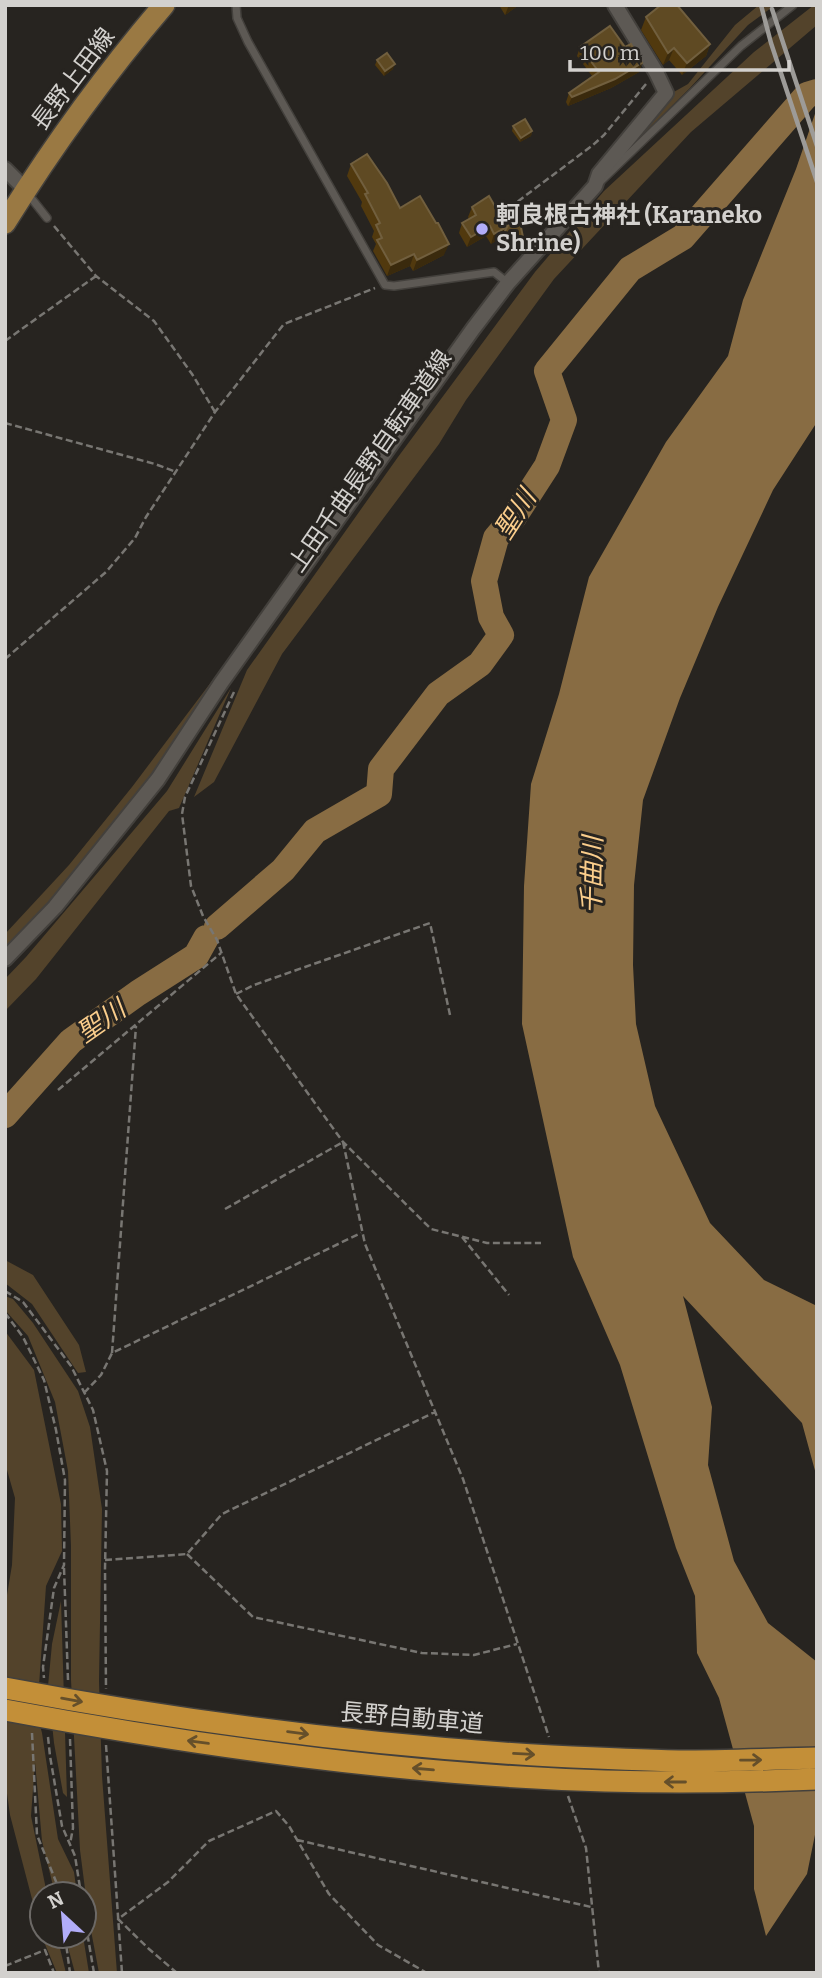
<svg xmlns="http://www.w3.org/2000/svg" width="822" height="1978" viewBox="0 0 822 1978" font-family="Bitter,'Noto Sans JP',serif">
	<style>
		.green { fill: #53432b }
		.water { fill: #886c43 }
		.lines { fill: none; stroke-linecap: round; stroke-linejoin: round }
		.river { stroke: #886c43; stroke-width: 26 }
		.lane-casing { stroke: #43403c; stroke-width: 10 }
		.street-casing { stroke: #43403c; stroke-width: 18 }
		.primary-casing { stroke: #43403c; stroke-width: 24 }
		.path { stroke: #787672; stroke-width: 2.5; stroke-dasharray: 7 3.5; stroke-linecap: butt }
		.lane { stroke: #5d5954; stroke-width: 7 }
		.street { stroke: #5d5954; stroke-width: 14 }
		.primary { stroke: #9a7943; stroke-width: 21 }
		.rail { stroke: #9d9b98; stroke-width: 4.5 }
		.highway-bridge-casing { stroke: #43403c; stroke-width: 24; stroke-linecap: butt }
		.highway-bridge { stroke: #c38f38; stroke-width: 21 }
		.wall { fill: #51390e }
		.shaded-wall { fill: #3a2a0d }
		.building { fill: #5f4a23; stroke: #715f3e; stroke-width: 2 }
		.oneway { stroke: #654f2a }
		.poi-dot { fill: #b2adf9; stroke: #272420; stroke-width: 2.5 }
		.labels { text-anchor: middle; stroke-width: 6; stroke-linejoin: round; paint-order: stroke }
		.street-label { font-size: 24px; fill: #d3d1ce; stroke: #272420 }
		.poi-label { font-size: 24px; font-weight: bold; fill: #d3d1ce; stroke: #272420; text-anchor: start }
		.water-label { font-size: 26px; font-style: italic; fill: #facd8b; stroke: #272420 }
	</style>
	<rect width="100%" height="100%" fill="#272420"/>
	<path class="green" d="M759,5H775L748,25L689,89L608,169L672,93L688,84L735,25Z
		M814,5H817V25L691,132L554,279L466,400L439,444L282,654L214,782L194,797L247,670L398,457L535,272L604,191L754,52Z
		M264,612L160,770L71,879L5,953V934L69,865L132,787Z
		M231,688L179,808L169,811L36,979L5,1011V979L26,957L167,791Z
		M5,1260L33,1275L79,1345L86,1372L78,1373L32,1304L5,1283Z
		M5,1296L13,1299L33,1323L78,1391L90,1427L102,1509L99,1681L102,1776L117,1973H99L89,1920L80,1850L71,1680V1546L68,1471L55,1402L28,1336L5,1310Z
		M5,1331L34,1370L61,1504L62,1551L46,1586L37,1714L42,1733L58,1839L74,1872L77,1894H55L42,1841L35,1762L31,1816L47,1894H42V1936H57L66,1973H57L42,1937L10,1815L5,1779V1607L12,1565L15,1498L5,1463Z
		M61,1601L67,1797L63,1793L54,1743L48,1686L52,1644Z
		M65,1936H83L89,1973H75Z"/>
	<path class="water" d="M817,108V422L773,490L718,607L680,698L643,800L634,885L633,965L636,1024L655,1106L710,1223L764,1280L817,1306V1478L802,1423L683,1296L712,1407L708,1465L734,1561L768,1623L817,1662V1825L807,1874L766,1936L754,1889V1826L719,1698L697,1653L695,1596L676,1548L620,1365L573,1257L522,1024L524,886L531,784L559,694L589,577L666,442L728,356L743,300L796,169Z"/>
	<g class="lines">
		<path class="river" d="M217,927L283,870L315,831L379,794L381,769L438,694L480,664L501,635L491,617L484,581L496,538L514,517L547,466L564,420L547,371L630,269L683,237L807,95L817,92
			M5,1115L71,1041L138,993L196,956L206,938"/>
		<defs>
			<path id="lane" d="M236,5L237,18L248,42L385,285L394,286L494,272L508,283
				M601,181L741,46L793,5
				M28,194L47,218"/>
			<path id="street" d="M5,169L26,190
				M5,959L55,907L158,779L221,683L473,329L508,283L595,186L599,174L666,93L656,72L615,5"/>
			<path id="primary" d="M5,223C53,146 105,74 164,5"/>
		</defs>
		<use href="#lane" class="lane-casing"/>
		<use href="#street" class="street-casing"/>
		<use href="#primary" class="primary-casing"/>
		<path class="path" d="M501,214L593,145L604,135L646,84
			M54,226L96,276L154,321L192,374L215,412
			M5,341L96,276
			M5,423L155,464L176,472
			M5,659L106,572L135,538L146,517L215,412L284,324L375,288
			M234,692L185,797L182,814L191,886L203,916L217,940L236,994L343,1142L431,1229L487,1243H541
			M236,994L254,985L430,923L450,1015
			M58,1090L221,953
			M343,1142L365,1244L463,1479L549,1737
			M225,1209L343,1142
			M462,1237L509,1295
			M5,1291L23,1302L71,1366L93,1410L107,1471L105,1569L106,1689
			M5,1313L23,1337L44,1380L56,1430L65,1480L64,1565L54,1588L43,1667L44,1678
			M112,1353L136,1026
			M84,1393L101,1375L112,1353L361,1233
			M187,1554L253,1617L422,1653L474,1655L517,1644
			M105,1560L187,1554L222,1514L435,1412
			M64,1568L68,1680
			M32,1733L37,1835L57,1884L59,1894
			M48,1737L50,1756L62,1826L75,1856L81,1894
			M70,1739L73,1828L70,1844
			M106,1745L122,1973
			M568,1796L586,1848L599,1973
			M297,1840L591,1907
			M84,1914L94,1973
			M65,1936L70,1973
			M5,1966L45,1950L54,1973
			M177,1973L149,1949L118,1919L168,1882L209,1841L276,1811L289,1826L329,1894L378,1945L427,1973"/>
		<use href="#lane" class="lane"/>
		<use href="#street" class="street"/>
		<use href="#primary" class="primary"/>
		<path class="rail" d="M761,5L771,43L817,182
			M772,9L817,146"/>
		<defs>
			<path id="highway-bridge" d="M5,1688C186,1722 369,1746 552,1756C594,1758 637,1760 679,1761C725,1761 771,1759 817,1758
				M5,1710C203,1747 404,1775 605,1781C675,1783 746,1782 817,1779"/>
		</defs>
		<use href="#highway-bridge" class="highway-bridge-casing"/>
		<use href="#highway-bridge" class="highway-bridge"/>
	</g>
	<path class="wall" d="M499,5H519L505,15Z
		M646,17L710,44L706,56L682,75L669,60L663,65L641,30Z
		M580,47H625L642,63L639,72L611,88L568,106L566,102L569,93L592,76L577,56Z
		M377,60L393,69L384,76L375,65Z
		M513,126L532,131L531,136L520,142L512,131Z
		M351,164L444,255L413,271L410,266L387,276L373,251L376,244L372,237L374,231L361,206L362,202L347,176Z
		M472,207L506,226L521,242L506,245L503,236L491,244L486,236L467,247L459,233L462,223L469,219L468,217Z"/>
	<path class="shaded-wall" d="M509,5H519L505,15Z
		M710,44L706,56L682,75L687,63Z
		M674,48L669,60L663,65L668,53Z
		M642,63L639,72L611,88L568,106L572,97Z
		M395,64L393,69L384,76L385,71Z
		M532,131L531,136L520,142L521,138Z
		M490,226L486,236L467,247L471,237Z
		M507,227L503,237L491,244L494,234Z
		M523,237L521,242L506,245L508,240Z
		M449,244L444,255L413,271L417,260Z
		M414,254L410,266L387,276L391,265Z"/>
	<path class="building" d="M661,5H677L710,44L687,63L674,48L668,53L646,17Z
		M610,26L625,47L631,44L642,63L615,79L572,97L569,93L599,72L580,47Z
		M387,53L395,64L385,71L377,60Z
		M525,119L532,131L521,138L513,126Z
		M367,154L387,183L400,208L420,196L436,223H438L449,244L417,260L414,254L391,265L377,240L382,238L376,225L380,223L365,194L368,193L351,164Z
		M489,196L507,227L494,234L490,226L471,237L462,223L476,215L472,207Z
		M520,223L523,237L508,240L505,231L507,227L506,226Z"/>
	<defs><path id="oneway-shaft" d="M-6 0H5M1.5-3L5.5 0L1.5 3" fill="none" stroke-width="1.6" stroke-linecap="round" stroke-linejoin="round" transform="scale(1.75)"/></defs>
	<g class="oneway">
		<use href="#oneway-shaft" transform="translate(72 1700) rotate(10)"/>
		<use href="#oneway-shaft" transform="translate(298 1733) rotate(7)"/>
		<use href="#oneway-shaft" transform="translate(198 1742) rotate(-172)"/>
		<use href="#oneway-shaft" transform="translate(524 1754) rotate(3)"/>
		<use href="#oneway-shaft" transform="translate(751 1760) rotate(-1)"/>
		<use href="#oneway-shaft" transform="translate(423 1769) rotate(-175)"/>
		<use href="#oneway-shaft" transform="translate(675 1782) rotate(-180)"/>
	</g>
	<circle class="poi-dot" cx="482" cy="229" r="7"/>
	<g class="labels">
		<g class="street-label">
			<text transform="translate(73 79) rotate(-53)" y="8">長野上田線</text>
			<text transform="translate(370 461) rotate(-55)" y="8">上田千曲長野自転車道線</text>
			<text transform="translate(412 1718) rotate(5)" y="8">長野自動車道</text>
		</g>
		<g class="poi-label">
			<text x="496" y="223">軻良根古神社 (Karaneko<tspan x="496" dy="28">Shrine)</tspan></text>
		</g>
		<g class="water-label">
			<text transform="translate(515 514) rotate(-57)" y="9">聖川</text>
			<text transform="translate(592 875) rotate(-89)" y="9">千曲川</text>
			<text transform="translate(101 1021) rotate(-35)" y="9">聖川</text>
		</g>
	</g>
	<rect width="822" height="1978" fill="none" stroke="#d3d1ce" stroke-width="14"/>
	<g transform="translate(63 1915) rotate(334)"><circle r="33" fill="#272420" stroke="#6c6966" stroke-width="2"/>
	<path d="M0-5L12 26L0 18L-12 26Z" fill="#b2adf9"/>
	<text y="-10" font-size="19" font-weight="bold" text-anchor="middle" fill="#d3d1ce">N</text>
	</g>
	<path d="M570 60v10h219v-10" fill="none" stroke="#d3d1ce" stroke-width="3.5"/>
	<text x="580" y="60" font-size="21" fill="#d3d1ce" stroke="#272420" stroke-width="5" paint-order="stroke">100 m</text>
</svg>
